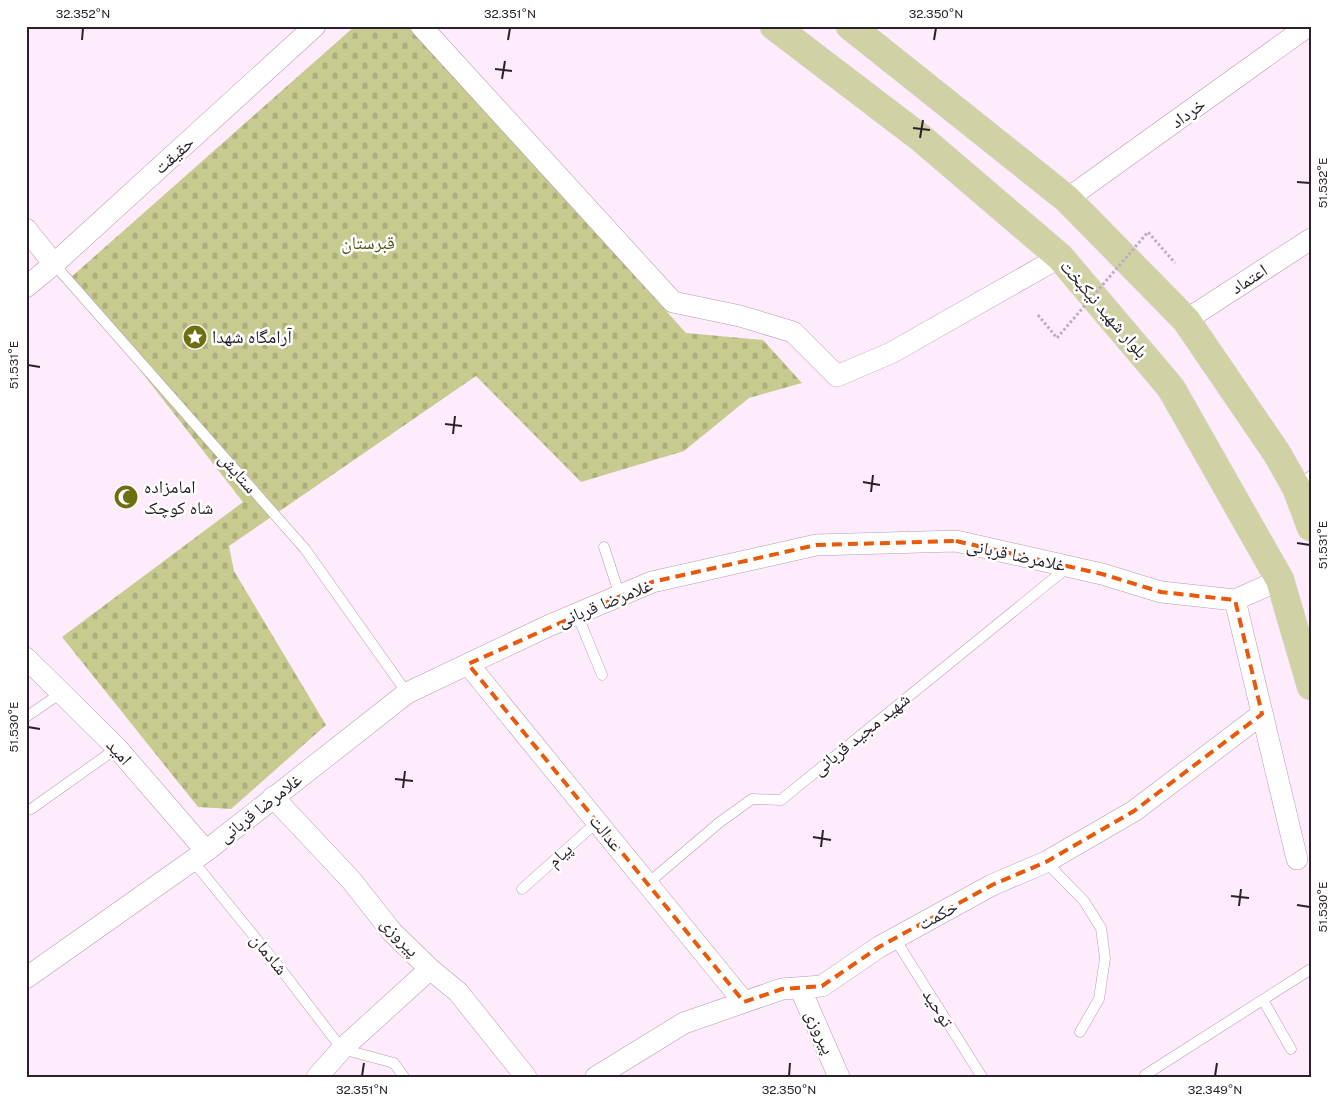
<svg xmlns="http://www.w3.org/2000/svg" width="1337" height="1103" viewBox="0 0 1337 1103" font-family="'Public Sans','Noto Naskh Arabic',sans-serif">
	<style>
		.cemetery { fill: url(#cemetery-stones) }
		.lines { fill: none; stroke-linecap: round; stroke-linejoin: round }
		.lane-casing { stroke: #b59ab3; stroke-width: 11 }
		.street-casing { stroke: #b59ab3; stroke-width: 22 }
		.primary-casing { stroke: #d9d7d9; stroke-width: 29 }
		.lane { stroke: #fff; stroke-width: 10 }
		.street { stroke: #fff; stroke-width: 21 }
		.primary { stroke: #d0d2a6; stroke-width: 28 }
		.path-bridge { stroke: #bdadbb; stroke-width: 3; stroke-dasharray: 2.5 2.5; stroke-linecap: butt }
		.marked { fill: none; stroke: #e8590c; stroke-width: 4; stroke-dasharray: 10 6; stroke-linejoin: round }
		.ticks { fill: none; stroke: #2b212b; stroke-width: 2 }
		.labels { text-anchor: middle; stroke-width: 5; stroke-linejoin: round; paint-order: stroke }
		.street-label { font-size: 18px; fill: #2b212b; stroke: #fff }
		.park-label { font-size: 18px; fill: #53540e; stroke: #fff }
		.poi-label { font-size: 18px; fill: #2b212b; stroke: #fff; text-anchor: start }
		.neatline { fill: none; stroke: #2b212b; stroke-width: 2 }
		.ticks-label { font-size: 12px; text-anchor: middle; fill: #2b212b }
	</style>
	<defs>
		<pattern id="cemetery-stones" width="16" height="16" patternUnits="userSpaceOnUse" patternTransform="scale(1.25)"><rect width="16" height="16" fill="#c8cb90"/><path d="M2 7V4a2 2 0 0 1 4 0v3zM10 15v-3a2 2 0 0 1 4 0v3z" fill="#acae7c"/></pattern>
	</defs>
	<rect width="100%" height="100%" fill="#feecfc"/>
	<path class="cemetery" d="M355,26H409L686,333L763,340L802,383L749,398L684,451L581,482L476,376L229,546L234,571L326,725L231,809L198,807L62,637L243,502L69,279Z"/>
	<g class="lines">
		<defs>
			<path id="lane" d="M54,264L305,549L407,693
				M1297,486L1311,476
				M604,547L620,596
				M577,614L602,675
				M26,717L61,693
				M31,809L117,748
				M193,861L280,968L342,1049L394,1063L404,1077
				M1046,862L1084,901L1101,928L1105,958L1099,999L1080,1032
				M647,884L720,822L752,799L781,800L1068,567
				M522,889L597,822
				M895,939L982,1077
				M1263,1000L1291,1049
				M1145,1075L1311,969"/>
			<path id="street" d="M421,26L673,302L740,316L793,332L837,376L891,353L1060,257
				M1067,199L1308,26
				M26,229L54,264
				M26,287L54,264L315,26
				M1186,320L1311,239
				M1235,600L1297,859
				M26,658L117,748L206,851
				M468,664L744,1002
				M273,797L351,880L392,932L430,969L458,992L526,1077
				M26,978L206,851L407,693L548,626L652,582L816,545L956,541L1102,574L1161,592L1235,600L1280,580
				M800,988L839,1077
				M317,1077L342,1049L430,969
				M596,1077L684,1023L782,989L822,986L879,947L992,885L1046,862L1134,811L1262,714"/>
			<path id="primary" d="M774,26L922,139L1060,257L1171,388L1280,580L1311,686
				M850,26L1067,199L1186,320L1276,452L1296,487L1311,527"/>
		</defs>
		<use href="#lane" class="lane-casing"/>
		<use href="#street" class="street-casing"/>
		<use href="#primary" class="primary-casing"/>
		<use href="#lane" class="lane"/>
		<use href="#street" class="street"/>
		<use href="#primary" class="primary"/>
		<path class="path-bridge" d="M1038,315L1057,338L1148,232L1175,263"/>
	</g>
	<path class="marked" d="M956,541L1102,574L1161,592L1235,600L1262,714L1134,811L1046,862L992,885L879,947L822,986L782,989L744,1002L468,664L652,582L816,545Z"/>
	<path class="ticks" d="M82,40L83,28M508,40L510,28M934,40L936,28M495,69L512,71M502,79L505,61M913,128L930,130M920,138L923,120M1297,182L1310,183M28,365L40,367M445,424L462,426M453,434L455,416M863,482L880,485M871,492L873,475M1297,543L1310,545M28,727L40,729M395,779L413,781M403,788L405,771M813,837L831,840M821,847L823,830M1231,896L1249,898M1297,905L1310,907M1239,906L1241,889M362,1076L364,1063M789,1076L790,1063M1215,1076L1217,1063"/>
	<defs>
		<symbol id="sight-disc" viewBox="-11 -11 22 22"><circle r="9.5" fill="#6e6f13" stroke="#fff"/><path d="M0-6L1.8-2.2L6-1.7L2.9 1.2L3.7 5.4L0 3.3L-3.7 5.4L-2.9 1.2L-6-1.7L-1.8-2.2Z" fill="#fff"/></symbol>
		<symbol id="mosque-disc" viewBox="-11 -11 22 22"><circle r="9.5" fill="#6e6f13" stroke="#fff"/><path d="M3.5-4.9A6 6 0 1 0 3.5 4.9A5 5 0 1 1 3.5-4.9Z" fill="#fff"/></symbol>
	</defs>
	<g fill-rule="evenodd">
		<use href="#sight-disc" x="181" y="323" width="28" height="28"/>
		<use href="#mosque-disc" x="112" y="483" width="28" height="28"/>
	</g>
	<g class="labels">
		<g class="street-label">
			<text transform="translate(1188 113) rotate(-36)" y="6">خرداد</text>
			<text transform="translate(174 155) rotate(-42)" y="6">حقیقت</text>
			<text transform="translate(1249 279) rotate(-33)" y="6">اعتماد</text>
			<text transform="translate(1104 309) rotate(49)" y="6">بلوار شهید نیکبخت</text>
			<text transform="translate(238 473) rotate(49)" y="6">ستایش</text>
			<text transform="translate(1016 555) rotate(12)" y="6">غلامرضا قربانی</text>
			<text transform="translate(605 603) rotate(-22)" y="6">غلامرضا قربانی</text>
			<text transform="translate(861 734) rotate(-39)" y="6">شهید مجید قربانی</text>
			<text transform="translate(119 752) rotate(48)" y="6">امید</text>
			<text transform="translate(260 808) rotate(-38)" y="6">غلامرضا قربانی</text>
			<text transform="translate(606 833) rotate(51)" y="6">عدالت</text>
			<text transform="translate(560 855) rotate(-42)" y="6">پیام</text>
			<text transform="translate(938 915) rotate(-29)" y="6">حکمت</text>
			<text transform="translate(400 937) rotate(47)" y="6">پیروزی</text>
			<text transform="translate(269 954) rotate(51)" y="6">شادمان</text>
			<text transform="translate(938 1008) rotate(58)" y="6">توحید</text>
			<text transform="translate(820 1032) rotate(66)" y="6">پیروزی</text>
		</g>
		<g class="park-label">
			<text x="368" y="249">قبرستان</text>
		</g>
		<g class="poi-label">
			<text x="212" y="343">آرامگاه شهدا</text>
			<text x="144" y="493">امامزاده<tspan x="144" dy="21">شاه کوچک</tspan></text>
		</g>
	</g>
	<rect width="1337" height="1103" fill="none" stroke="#ffffff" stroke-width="55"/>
	<rect x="28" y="28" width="1282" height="1048" class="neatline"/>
	<g class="ticks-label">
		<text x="83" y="18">32.352°N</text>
		<text x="510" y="18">32.351°N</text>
		<text x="936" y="18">32.350°N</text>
		<text transform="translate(1323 183) rotate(-90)" y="4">51.532°E</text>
		<text transform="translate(14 365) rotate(-90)" y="4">51.531°E</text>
		<text transform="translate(1323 545) rotate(-90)" y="4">51.531°E</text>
		<text transform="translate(14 727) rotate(-90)" y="4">51.530°E</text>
		<text transform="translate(1323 907) rotate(-90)" y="4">51.530°E</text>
		<text x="362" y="1094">32.351°N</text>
		<text x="789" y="1094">32.350°N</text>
		<text x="1215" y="1094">32.349°N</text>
	</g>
</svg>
